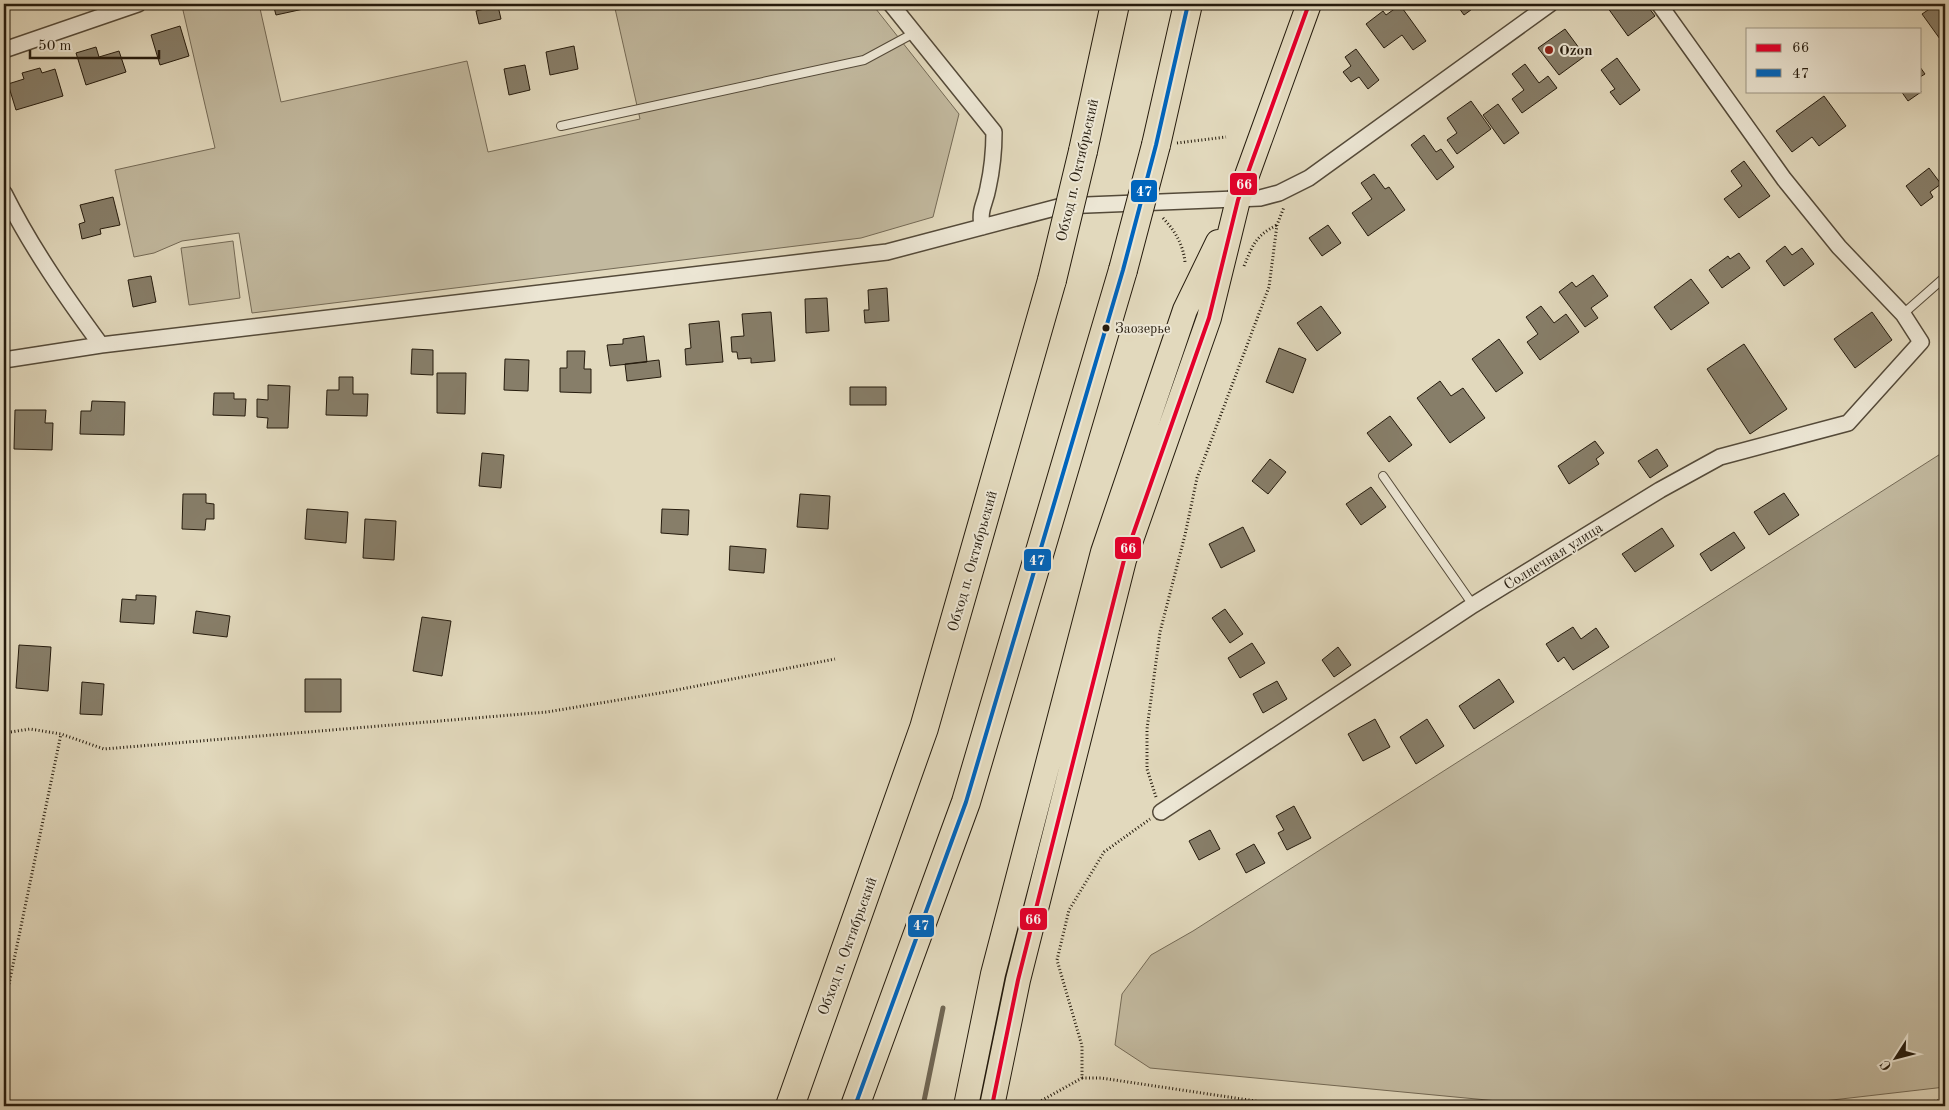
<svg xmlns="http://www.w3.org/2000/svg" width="1949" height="1110" viewBox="0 0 1949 1110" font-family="'Old Standard TT',serif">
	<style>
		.green { fill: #c2b99f; stroke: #746a56 }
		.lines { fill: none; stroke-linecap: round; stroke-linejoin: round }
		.stream { stroke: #706653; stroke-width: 5 }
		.building { fill: #877e69; stroke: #251b0d }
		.lane-casing { stroke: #544a39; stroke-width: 10 }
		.street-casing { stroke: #544a39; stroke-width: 18 }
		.primary-casing { stroke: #251b0d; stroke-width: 26 }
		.highway-casing { stroke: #251b0d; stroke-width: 30 }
		.path { stroke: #251b0d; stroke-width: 3; stroke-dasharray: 1 2.5; stroke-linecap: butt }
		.lane { stroke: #ece6d4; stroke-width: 8 }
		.street { stroke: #ece6d4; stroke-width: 15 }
		.primary { stroke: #e2d9bd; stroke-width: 24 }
		.highway { stroke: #e2d9bd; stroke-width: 28 }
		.highway-bridge-casing { stroke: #251b0d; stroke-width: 30; stroke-linecap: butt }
		.highway-bridge { stroke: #e2d9bd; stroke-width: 28 }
		.bus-1-casing { stroke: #ece6d4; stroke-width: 8 }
		.bus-2-casing { stroke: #ece6d4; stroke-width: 8 }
		.bus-1 { stroke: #e4002b; stroke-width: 4 }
		.bus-2 { stroke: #0065bd; stroke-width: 4 }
		.poi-dot { fill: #8f2418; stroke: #ece6d4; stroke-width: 2 }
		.bus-dot { fill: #251b0d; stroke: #ece6d4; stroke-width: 2 }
		.labels { text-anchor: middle; stroke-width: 4; stroke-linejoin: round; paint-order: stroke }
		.bus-label { font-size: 14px; fill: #251b0d; stroke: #ece6d4; text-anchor: start }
		.poi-label { font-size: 15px; font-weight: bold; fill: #251b0d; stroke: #ece6d4; text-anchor: start }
		.street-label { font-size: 15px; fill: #251b0d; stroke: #ece6d4 }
		.line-badge { stroke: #ece6d4; stroke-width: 2 }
		.badge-label { font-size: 14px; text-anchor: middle; font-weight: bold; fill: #fff }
	</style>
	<rect width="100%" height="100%" fill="#e2d9bd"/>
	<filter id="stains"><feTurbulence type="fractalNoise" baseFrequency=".004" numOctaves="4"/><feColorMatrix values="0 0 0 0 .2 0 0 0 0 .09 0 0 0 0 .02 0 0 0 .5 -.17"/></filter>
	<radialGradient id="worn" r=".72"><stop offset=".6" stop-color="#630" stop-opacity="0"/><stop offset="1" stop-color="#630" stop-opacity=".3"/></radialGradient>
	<path class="green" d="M188,4H259L281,102L467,61L488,152L640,119L614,4H872L959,114L933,217L861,238L252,313L239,233L182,241L154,253L134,257L115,170L215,148L182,6Z
		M233,241L240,298L189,305L181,248Z
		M1945,451V1087L1789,1105L1550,1106L1150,1068L1115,1045L1122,994L1151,955L1193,931Z"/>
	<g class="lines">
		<path class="stream" d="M923,1106L943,1008"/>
	</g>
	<path class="building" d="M273,4H306L308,8L276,15Z
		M1456,4H1479L1464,15Z
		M1605,4H1646L1655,16L1628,36Z
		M1937,4H1945V46L1922,14Z
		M1400,5L1426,41L1413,50L1402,35L1384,48L1366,24L1383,11L1386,15Z
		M498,6L501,19L479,24L476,11Z
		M180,26L189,56L160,65L151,35Z
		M1565,29L1585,56L1559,75L1538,48Z
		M574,46L578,69L550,75L546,52Z
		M96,47L99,57L119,51L126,72L86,85L76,53Z
		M1356,49L1379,80L1368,89L1359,77L1351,82L1343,72L1351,66L1345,57Z
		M1617,58L1640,90L1620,105L1610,92L1615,89L1601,70Z
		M1525,64L1539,83L1548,76L1557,88L1522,113L1512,99L1524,90L1512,74Z
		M525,65L530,90L509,95L504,69Z
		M1920,67L1925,74L1920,77Z
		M40,68L42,73L55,69L63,96L16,110L8,84L24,79L22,73Z
		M1920,90L1921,92L1908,101L1901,91Z
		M1824,96L1846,126L1819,146L1812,137L1792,152L1776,131Z
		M1471,101L1491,129L1457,154L1447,140L1457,133L1447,118Z
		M1498,104L1519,133L1504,144L1483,115Z
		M1424,135L1436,152L1441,149L1454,167L1437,180L1411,145Z
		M1744,161L1770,196L1739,218L1724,199L1742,186L1731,171Z
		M1929,168L1941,184L1930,192L1933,197L1921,206L1906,186Z
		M1374,174L1385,189L1389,187L1405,210L1368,236L1352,213L1372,199L1361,183Z
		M113,197L120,225L100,229L101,234L82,239L79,224L85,222L80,205Z
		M1328,225L1341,243L1322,256L1309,238Z
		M1785,246L1792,255L1802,248L1814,264L1784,286L1766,261Z
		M1739,253L1750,268L1722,288L1709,270L1728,256L1730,259Z
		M1593,275L1608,296L1591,308L1598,318L1585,327L1559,292L1572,282L1576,287Z
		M151,276L156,302L133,307L128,280Z
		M1691,279L1709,303L1671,330L1654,307Z
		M887,288L889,321L865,323L864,310H869L868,290Z
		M827,298L829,331L806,333L805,299Z
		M1321,306L1341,333L1317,351L1297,323Z
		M1541,306L1554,323L1566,314L1579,332L1540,360L1527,342L1538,334L1526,317Z
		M771,312L775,361L751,363V358L738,359L737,352H732L731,337L744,336L742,314Z
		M1872,312L1892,340L1855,368L1834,339Z
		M719,321L723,362L686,365L685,349L691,348L689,324Z
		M644,336L647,362L610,366L607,345L623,344V339Z
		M1499,339L1523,373L1496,392L1472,359Z
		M1744,344L1787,409L1750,434L1707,369Z
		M1279,348L1306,359L1293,393L1266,382Z
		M412,349L433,350V375L411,374Z
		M567,351H585L584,369H591V393L560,392V368H567Z
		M505,359L529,360L528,391L504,390Z
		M659,360L661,377L627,381L625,364Z
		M437,373H466L465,414L437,413Z
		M339,377H353V394H368L367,416L326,415L327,390H339Z
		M1440,381L1451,396L1463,388L1485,418L1450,443L1417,398Z
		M268,385L290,386L288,428H267L268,418L257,417V399L268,400Z
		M850,387H886V405H850Z
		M214,393H234V399H246L245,416L213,415Z
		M92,401L125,402L124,435L80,434L81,411H91Z
		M15,410H46L45,423H53L52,450L14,449Z
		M1390,416L1412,445L1389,462L1367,433Z
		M1595,441L1604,453L1596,459L1599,464L1569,484L1558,466Z
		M1657,449L1668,466L1650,478L1638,461Z
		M482,453L504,455L501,488L479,486Z
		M1270,459L1286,472L1268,494L1252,481Z
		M1371,487L1386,507L1361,525L1346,504Z
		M1784,493L1799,515L1769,535L1754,512Z
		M183,494H206V503L214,504V519H206L205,530L182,529Z
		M800,494L830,496L828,529L797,527Z
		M307,509L348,512L346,543L305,539Z
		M662,509L689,510L688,535L661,533Z
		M365,519L396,521L394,560L363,558Z
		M1243,527L1255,551L1221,568L1209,544Z
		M1662,528L1674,546L1635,572L1622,554Z
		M1734,532L1745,548L1711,571L1700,554Z
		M730,546L766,549L764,573L729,570Z
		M136,595L156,596L154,624L120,622L122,599L136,600Z
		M1225,609L1243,634L1230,643L1212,618Z
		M196,611L230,616L227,637L193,633Z
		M422,617L451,621L442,676L413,671Z
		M1573,627L1581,639L1596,628L1609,647L1573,670L1564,657L1558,662L1546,644Z
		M1252,643L1265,663L1240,678L1228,658Z
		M19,645L51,647L48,691L16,688Z
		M1338,647L1351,665L1334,677L1322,660Z
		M305,679H341V712H305Z
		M1499,679L1514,702L1474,729L1459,706Z
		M1277,681L1287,699L1263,713L1253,694Z
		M82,682L104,684L102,715L80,714Z
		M1375,719L1390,747L1363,761L1348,734Z
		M1427,719L1444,746L1416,764L1400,737Z
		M1294,806L1311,838L1287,850L1278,833L1284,830L1276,816Z
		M1210,830L1220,849L1199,860L1189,841Z
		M1254,844L1265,863L1246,873L1236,854Z"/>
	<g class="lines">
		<defs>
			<path id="lane" d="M561,126L864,60L914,33
				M1903,314L1945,277
				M1383,476L1473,605"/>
			<path id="street" d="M891,4L994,132C994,151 992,170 988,188C985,205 979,208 982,227
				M4,50L138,4
				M4,193C31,247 65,296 101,345
				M4,360L101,345L887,252L1062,206L1260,198L1279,193L1309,178L1550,4
				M1161,812L1473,605L1660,490L1720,457L1848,423L1921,342L1903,314L1839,247L1784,179L1659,4"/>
			<path id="primary" d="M966,1106L993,974L1103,552L1185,310L1218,242
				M992,1106L1018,980L1124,560L1209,318L1238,200L1309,4"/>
			<path id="highway" d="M1156,145L1188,4
				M1083,151L1115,4
				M790,1106L924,728L1052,280
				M855,1106L966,802L1123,270"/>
		</defs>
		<use href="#lane" class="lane-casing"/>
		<use href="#street" class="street-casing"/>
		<use href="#primary" class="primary-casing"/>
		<use href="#highway" class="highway-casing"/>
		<path class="path" d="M1177,143L1226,137
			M1163,218C1175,231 1183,244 1185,262
			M1244,266C1253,245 1255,236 1277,225
			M4,733L30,729L61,734L104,749L547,712L666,692L835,659
			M1156,797L1147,769V729L1160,632L1185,535L1197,478L1269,287L1277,225L1284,207
			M4,1008L61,734
			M1082,1078H1101L1269,1103L1378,1106
			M1038,1106L1039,1102L1082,1078V1046L1057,960L1069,910L1104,852L1150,819
			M1899,1106L1945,1100"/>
		<use href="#lane" class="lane"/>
		<use href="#street" class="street"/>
		<use href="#primary" class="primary"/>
		<use href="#highway" class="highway"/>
		<defs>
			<path id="highway-bridge" d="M1123,270L1156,145
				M1052,280L1083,151"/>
		</defs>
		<use href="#highway-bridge" class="highway-bridge-casing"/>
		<use href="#highway-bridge" class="highway-bridge"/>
		<defs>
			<path id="bus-1" d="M992,1106L1018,980L1124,560L1209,318L1238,200L1309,4"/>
			<path id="bus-2" d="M855,1106L966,802L1123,270L1156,145L1188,4"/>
		</defs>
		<use href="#bus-1" class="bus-1-casing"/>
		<use href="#bus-2" class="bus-2-casing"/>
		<use href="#bus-1" class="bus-1"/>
		<use href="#bus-2" class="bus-2"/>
	</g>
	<circle class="poi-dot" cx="1549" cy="50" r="5"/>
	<circle class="bus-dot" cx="1106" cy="328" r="4.5"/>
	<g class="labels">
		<g class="bus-label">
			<text x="1115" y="333">Заозерье</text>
		</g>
		<g class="poi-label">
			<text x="1559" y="55">Ozon</text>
		</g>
		<g class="street-label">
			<text transform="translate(1077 170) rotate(-77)" y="5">Обход п. Октябрьский</text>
			<text transform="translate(1553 556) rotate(-32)" y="5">Солнечная улица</text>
			<text transform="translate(972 561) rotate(-74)" y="5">Обход п. Октябрьский</text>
			<text transform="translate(847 946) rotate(-70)" y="5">Обход п. Октябрьский</text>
		</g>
	</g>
	<g class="line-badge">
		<rect x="1229" y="172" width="29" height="24" rx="5" fill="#e4002b"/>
		<rect x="1130" y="179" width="28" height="24" rx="5" fill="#0065bd"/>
		<rect x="1114" y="536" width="28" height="24" rx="5" fill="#e4002b"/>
		<rect x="1023" y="548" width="29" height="24" rx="5" fill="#0065bd"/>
		<rect x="1019" y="907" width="29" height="24" rx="5" fill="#e4002b"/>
		<rect x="907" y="914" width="28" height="24" rx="5" fill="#0065bd"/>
	</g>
	<g class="badge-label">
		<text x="1244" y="189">66</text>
		<text x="1144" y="196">47</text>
		<text x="1128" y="553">66</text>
		<text x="1037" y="565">47</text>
		<text x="1033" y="924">66</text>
		<text x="921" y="930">47</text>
	</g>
	<rect width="1949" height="1110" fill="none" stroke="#e2d9bd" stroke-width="20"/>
	<rect x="5" y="5" width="1939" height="1100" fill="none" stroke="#251b0d" stroke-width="2.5"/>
	<rect x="10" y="10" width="1929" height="1090" fill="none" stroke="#251b0d"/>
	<rect x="1746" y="28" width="175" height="65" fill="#ece6d4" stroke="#9c9584"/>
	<rect x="1756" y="44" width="25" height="8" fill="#e4002b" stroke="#9c9584"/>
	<text x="1792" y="52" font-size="15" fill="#251b0d">66</text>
	<rect x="1756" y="69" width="25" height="8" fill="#0065bd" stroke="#9c9584"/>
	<text x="1792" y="78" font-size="15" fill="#251b0d">47</text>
	<g transform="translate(1896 1058) rotate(234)" stroke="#ece6d4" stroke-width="4" paint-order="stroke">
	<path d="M0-4L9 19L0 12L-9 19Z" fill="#251b0d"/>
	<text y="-8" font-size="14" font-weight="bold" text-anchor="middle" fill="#251b0d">С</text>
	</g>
	<path d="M30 50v8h129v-8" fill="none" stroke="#251b0d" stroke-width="2.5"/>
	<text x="38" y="50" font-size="15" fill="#251b0d" stroke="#ece6d4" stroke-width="4" paint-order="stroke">50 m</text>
	<rect width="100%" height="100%" filter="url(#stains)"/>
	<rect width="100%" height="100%" fill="url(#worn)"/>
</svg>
